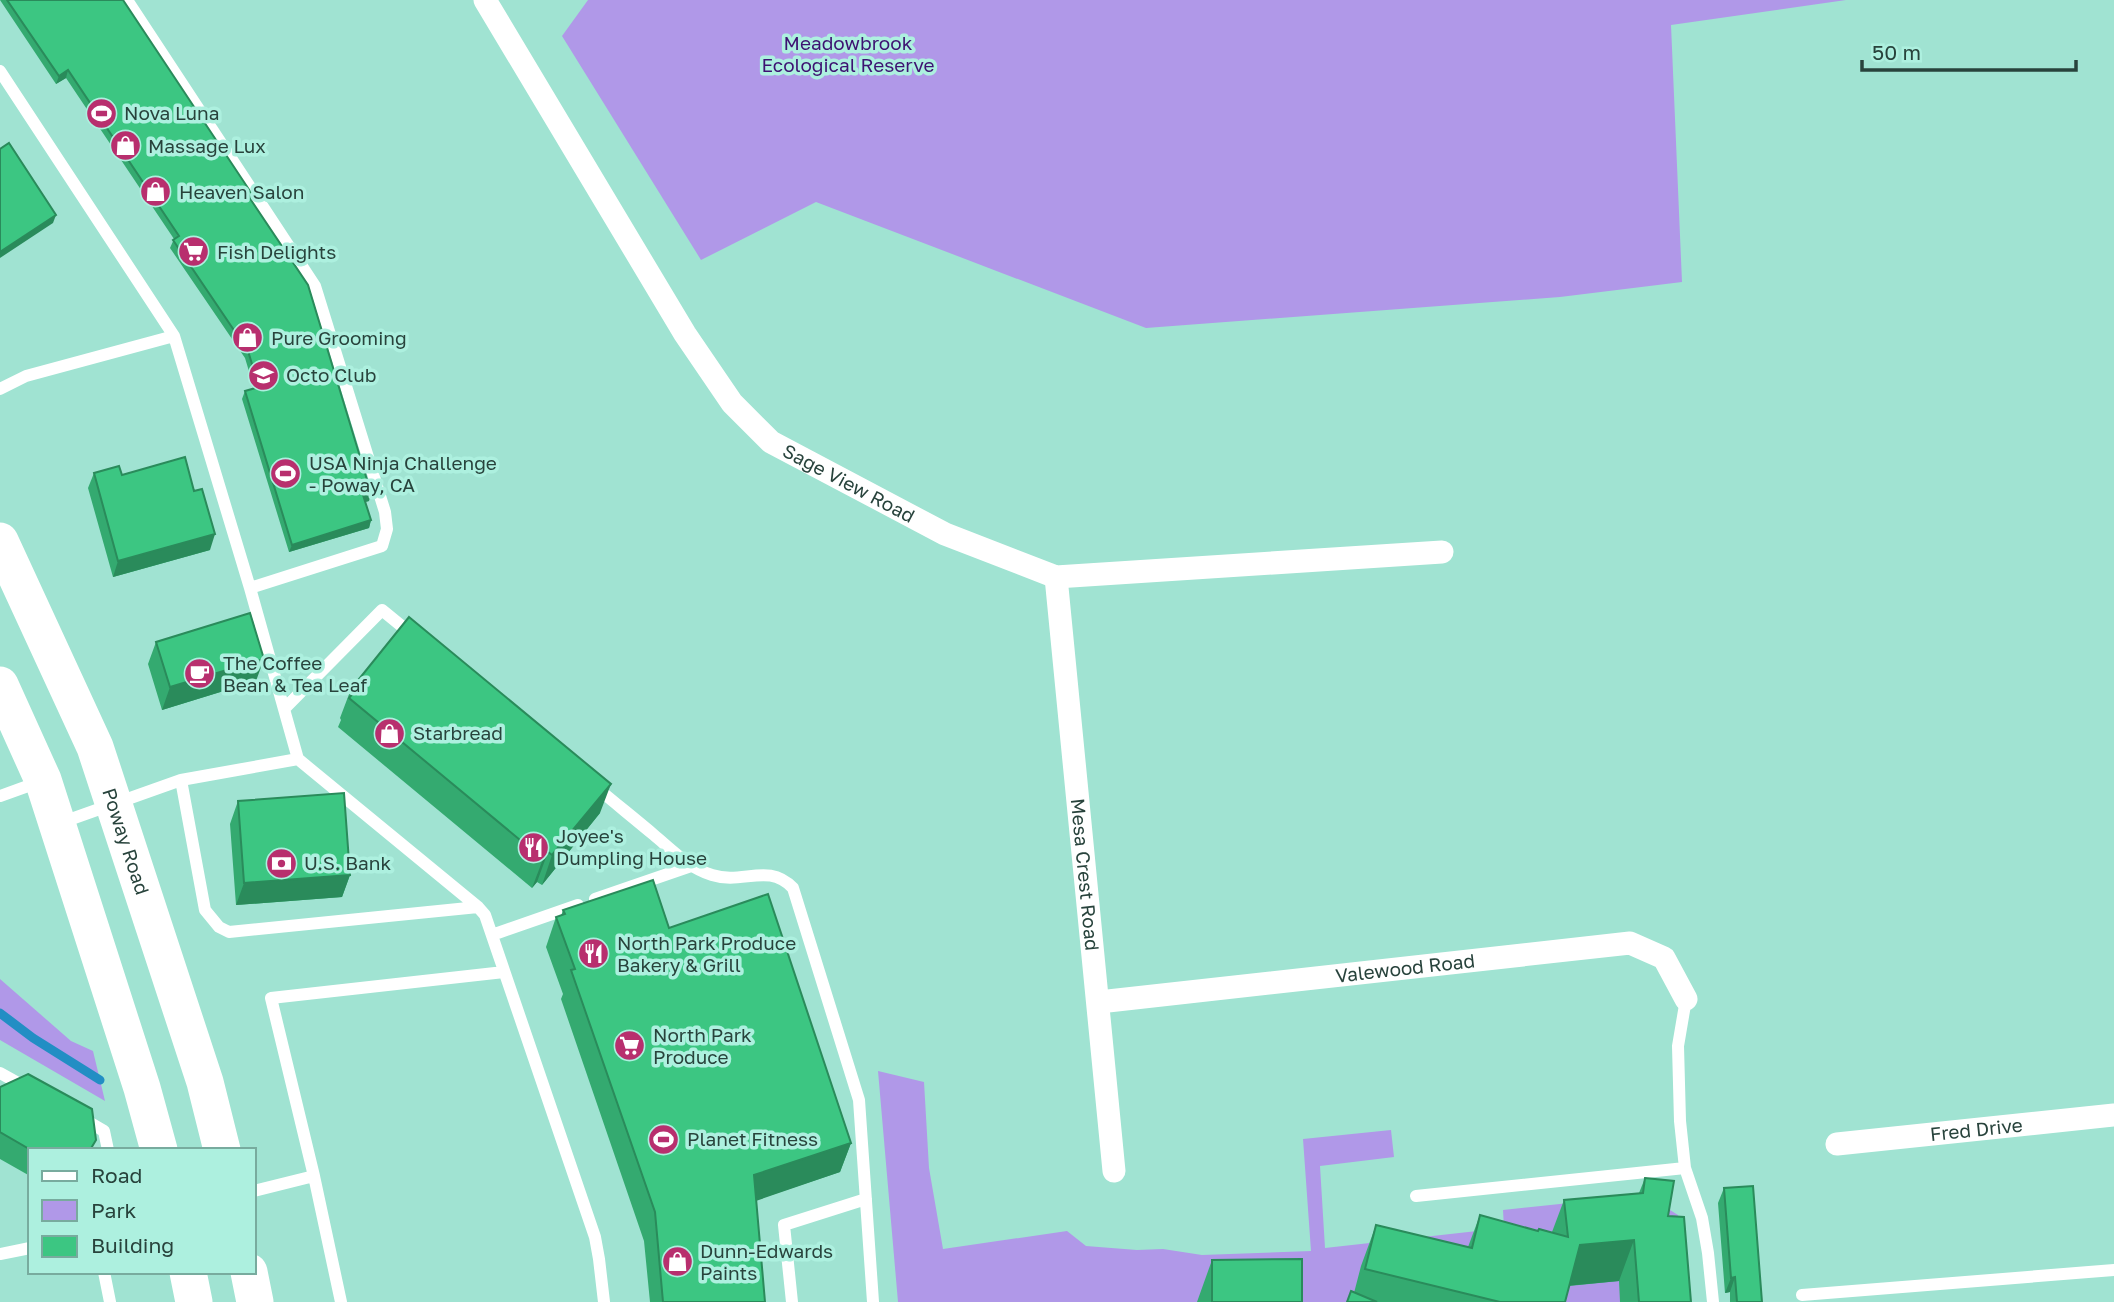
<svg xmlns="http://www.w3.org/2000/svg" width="2114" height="1302" viewBox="0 0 2114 1302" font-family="'Golos Text',sans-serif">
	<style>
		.green { fill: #b098e8 }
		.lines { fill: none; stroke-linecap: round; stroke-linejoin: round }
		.stream { stroke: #228ec4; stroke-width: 9 }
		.lane { stroke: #fff; stroke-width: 12 }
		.street { stroke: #fff; stroke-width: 23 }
		.primary { stroke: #fff; stroke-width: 37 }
		.wall { fill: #34aa70 }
		.shaded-wall { fill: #2a8b5b }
		.building { fill: #3cc682; stroke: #2a8b5b; stroke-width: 2 }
		.labels { text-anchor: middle; stroke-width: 7; stroke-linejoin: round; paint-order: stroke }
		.park-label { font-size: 19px; fill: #3d1271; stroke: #adf0df }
		.poi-label { font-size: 19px; fill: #28433c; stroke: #adf0df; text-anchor: start }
		.street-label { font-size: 19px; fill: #28433c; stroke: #adf0df }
	</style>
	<rect width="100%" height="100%" fill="#a0e3d2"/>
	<path class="green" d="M588,0H1846L1671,25L1682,282L1560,297L1146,328L816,202L701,260L562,36Z
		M0,979L71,1041L93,1051L105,1101L0,1040Z
		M878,1071L924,1082L929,1168L943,1249L1067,1231L1086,1246L1137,1250L1163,1249L1202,1255L1311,1251L1303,1139L1391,1130L1394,1157L1320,1166L1325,1248L1504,1228L1503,1210L1646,1195L1678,1215L1686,1259L1691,1302H898Z"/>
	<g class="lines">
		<path class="stream" d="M0,1013L33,1038L100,1080"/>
		<path class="lane" d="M127,0L315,286L385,512L387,529L382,546L250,588
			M0,71L174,336L250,588L298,759L478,907L485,915L595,1237L599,1259L604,1302
			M0,389L26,376L174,336
			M284,709L382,610L415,637
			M181,780L205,910L219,927L229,932L478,907
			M596,787C615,803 635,819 654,835C672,850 689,868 712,875C743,885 768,862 793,888L859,1100L873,1302
			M0,796L39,782
			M60,823L181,780L298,759
			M595,899L691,866
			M492,935L578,905
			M1686,999L1678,1046L1680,1121L1685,1168L1702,1218L1708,1253L1713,1302
			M0,1073L27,1088
			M80,1117L104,1131L108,1150
			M254,1191L314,1176
			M1416,1196L1685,1168
			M0,1254L30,1248
			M104,1272L110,1302
			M1802,1295L2114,1270
			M341,1302L314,1176L271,998L504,972
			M792,1302L784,1225L866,1199"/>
		<g class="street">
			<path id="s1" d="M485,0L685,334L732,403L771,442L945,534L1056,577L1442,552"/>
			<path id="s2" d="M1056,577L1114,1171"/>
			<path id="s3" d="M1099,1002L1630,943L1664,958L1686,999"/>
			<path id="s4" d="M1837,1144L2114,1115"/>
		</g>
		<g class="primary">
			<path id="s5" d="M0,541L95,747L205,1082L222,1150"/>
			<path d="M0,685L43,780L142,1088L159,1150"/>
			<path d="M188,1272L194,1302"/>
			<path d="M249,1272L255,1302"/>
		</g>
	</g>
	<path class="wall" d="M0,0H123L252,194L251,199L369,501L365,502L371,520L369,528L289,552L242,399L245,391L254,388L245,358L170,248L174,239L66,78L56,84Z
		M94,473L122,475L194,491L210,550L113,577L88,488Z
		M156,642L256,681L162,710L148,664Z
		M351,689L600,813L542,885L537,882L532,888L338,727L341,720L340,718Z
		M238,801L350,875L342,897L236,905L230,824Z
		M563,910L669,928L851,1143L840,1172L756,1200L765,1302H650L644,1241L561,999L563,994L546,947L556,917L561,916Z
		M0,1087L93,1150H30V1176L0,1159Z
		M1645,1178L1668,1216L1691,1302H1620L1619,1281L1569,1286L1565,1302H1347L1354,1293L1361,1266L1376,1225L1468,1247L1480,1215L1538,1231L1552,1232L1564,1200L1639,1193Z
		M1724,1188L1762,1302H1730V1292L1725,1293L1718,1203Z
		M1212,1260L1302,1302H1197Z"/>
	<path class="shaded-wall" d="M68,70L66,78L56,84L59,76Z
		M56,215L53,223L0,258V252Z
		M371,493L369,501L361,503L363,495Z
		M371,520L369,528L289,552L292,545Z
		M215,534L210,550L113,577L118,561Z
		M264,659L256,681L162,710L170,687Z
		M611,784L600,813L542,885L552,855Z
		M548,852L537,882L532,888L543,859Z
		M350,875L342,897L236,905L244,883Z
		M851,1143L840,1172L744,1205L754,1175Z
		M1634,1240L1619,1281L1565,1286L1580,1245Z
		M1735,1277L1730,1292L1725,1293L1731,1278Z"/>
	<path class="building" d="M7,0H123L252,194L249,197L308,285L371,493L363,495L371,520L292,545L245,391L259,387L248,351L173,240L179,236L68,70L59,76Z
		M9,143L56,215L0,252V149Z
		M185,457L194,491L202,489L215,534L118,561L94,473L119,466L122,475Z
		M250,613L264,659L170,687L156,642Z
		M409,617L611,784L552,855L548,852L543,859L349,698L354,692L351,689Z
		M344,793L350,875L244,883L238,801Z
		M653,880L669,928L768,894L851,1143L754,1175L765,1302H663L655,1212L571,970L575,969L556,917L565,914L563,910Z
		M28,1074L92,1109L96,1140L90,1150H31L0,1132V1087Z
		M1645,1178L1674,1181L1668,1216L1684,1217L1691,1302H1639L1634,1240L1580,1245L1565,1302H1500L1365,1269L1376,1225L1472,1248L1480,1215L1538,1231L1539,1229L1568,1237L1564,1200L1643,1193Z
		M1753,1186L1762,1302H1737L1735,1277L1731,1278L1724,1188Z
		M1302,1259V1302H1212V1260Z
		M1351,1291L1377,1302H1347Z"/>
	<defs>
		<symbol id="stadium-disc" viewBox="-11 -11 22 22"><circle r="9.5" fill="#b82f6e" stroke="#adf0df"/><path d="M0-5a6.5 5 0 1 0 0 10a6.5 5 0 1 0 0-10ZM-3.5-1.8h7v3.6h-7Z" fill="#fff"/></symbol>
		<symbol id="shop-disc" viewBox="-11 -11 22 22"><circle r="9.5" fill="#b82f6e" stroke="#adf0df"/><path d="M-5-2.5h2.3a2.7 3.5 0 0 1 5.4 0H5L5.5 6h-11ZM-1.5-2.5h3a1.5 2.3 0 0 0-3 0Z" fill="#fff"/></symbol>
		<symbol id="supermarket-disc" viewBox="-11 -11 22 22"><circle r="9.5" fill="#b82f6e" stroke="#adf0df"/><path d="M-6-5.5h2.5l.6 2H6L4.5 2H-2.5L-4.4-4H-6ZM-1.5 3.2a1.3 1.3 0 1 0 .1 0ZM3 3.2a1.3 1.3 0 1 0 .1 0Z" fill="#fff"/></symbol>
		<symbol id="school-disc" viewBox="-11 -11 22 22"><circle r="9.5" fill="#b82f6e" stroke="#adf0df"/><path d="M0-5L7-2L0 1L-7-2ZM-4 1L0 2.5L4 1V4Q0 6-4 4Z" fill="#fff"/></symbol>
		<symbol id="cafe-disc" viewBox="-11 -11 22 22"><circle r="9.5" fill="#b82f6e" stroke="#adf0df"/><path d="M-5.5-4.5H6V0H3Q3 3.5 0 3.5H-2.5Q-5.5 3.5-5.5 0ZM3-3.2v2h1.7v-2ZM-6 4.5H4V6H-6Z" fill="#fff"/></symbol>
		<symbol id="restaurant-disc" viewBox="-11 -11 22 22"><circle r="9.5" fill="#b82f6e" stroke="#adf0df"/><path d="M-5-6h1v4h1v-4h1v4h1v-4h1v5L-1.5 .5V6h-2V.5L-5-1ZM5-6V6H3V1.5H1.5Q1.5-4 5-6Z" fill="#fff"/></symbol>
		<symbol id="bank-disc" viewBox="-11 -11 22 22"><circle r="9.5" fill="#b82f6e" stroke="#adf0df"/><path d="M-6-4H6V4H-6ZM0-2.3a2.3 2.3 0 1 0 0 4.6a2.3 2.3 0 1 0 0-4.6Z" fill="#fff"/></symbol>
	</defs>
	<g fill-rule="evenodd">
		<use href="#stadium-disc" x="84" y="96" width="35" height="35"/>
		<use href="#shop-disc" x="108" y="128" width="35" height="35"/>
		<use href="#shop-disc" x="138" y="174" width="35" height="35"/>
		<use href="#supermarket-disc" x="176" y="234" width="35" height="35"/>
		<use href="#shop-disc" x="230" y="320" width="35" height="35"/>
		<use href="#school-disc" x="246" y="358" width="35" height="35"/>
		<use href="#stadium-disc" x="268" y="456" width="35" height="35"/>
		<use href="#cafe-disc" x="182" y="656" width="35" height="35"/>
		<use href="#shop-disc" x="372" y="716" width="35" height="35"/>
		<use href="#restaurant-disc" x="516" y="830" width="35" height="35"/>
		<use href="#bank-disc" x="264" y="846" width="35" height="35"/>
		<use href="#restaurant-disc" x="576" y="936" width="35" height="35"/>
		<use href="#supermarket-disc" x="612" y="1028" width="35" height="35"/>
		<use href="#stadium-disc" x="646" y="1122" width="35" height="35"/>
		<use href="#shop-disc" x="660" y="1244" width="35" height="35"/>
	</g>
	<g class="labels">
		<g class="park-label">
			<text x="848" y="50">Meadowbrook<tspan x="848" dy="22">Ecological Reserve</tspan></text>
		</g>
		<g class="poi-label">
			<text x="124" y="120">Nova Luna</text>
			<text x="148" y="153">Massage Lux</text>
			<text x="179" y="199">Heaven Salon</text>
			<text x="217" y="259">Fish Delights</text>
			<text x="271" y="345">Pure Grooming</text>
			<text x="286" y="382">Octo Club</text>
			<text x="309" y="470">USA Ninja Challenge<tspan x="309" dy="22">- Poway, CA</tspan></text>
			<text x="223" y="670">The Coffee<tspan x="223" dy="22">Bean &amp; Tea Leaf</tspan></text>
			<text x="413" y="740">Starbread</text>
			<text x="556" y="843">Joyee's<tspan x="556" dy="22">Dumpling House</tspan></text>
			<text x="304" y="870">U.S. Bank</text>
			<text x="617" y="950">North Park Produce<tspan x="617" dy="22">Bakery &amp; Grill</tspan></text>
			<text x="653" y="1042">North Park<tspan x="653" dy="22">Produce</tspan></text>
			<text x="687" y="1146">Planet Fitness</text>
			<text x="700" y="1258">Dunn-Edwards<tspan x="700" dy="22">Paints</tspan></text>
		</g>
		<g class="street-label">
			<text dy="7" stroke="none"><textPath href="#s1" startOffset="616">Sage View Road</textPath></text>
			<text dy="7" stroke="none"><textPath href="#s5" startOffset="326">Poway Road</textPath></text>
			<text dy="7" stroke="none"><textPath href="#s2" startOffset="299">Mesa Crest Road</textPath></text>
			<text dy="7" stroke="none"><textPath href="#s3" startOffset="308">Valewood Road</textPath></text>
			<text dy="7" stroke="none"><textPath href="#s4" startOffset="140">Fred Drive</textPath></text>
		</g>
	</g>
	<rect x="28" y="1148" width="228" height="126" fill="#adf0df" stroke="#78ab9e" stroke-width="2"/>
	<rect x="42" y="1171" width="35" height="10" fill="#ffffff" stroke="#78ab9e" stroke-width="2"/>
	<text x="91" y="1183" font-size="21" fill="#28433c">Road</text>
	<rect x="42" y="1200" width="35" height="21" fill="#b098e8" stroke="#78ab9e" stroke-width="2"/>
	<text x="91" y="1218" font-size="21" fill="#28433c">Park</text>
	<rect x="42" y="1236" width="35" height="21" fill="#3cc682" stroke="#78ab9e" stroke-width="2"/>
	<text x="91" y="1253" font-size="21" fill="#28433c">Building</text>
	<path d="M1862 60v10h214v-10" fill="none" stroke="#28433c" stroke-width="3.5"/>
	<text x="1872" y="60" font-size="21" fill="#28433c" stroke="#adf0df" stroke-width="5" paint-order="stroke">50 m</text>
</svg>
